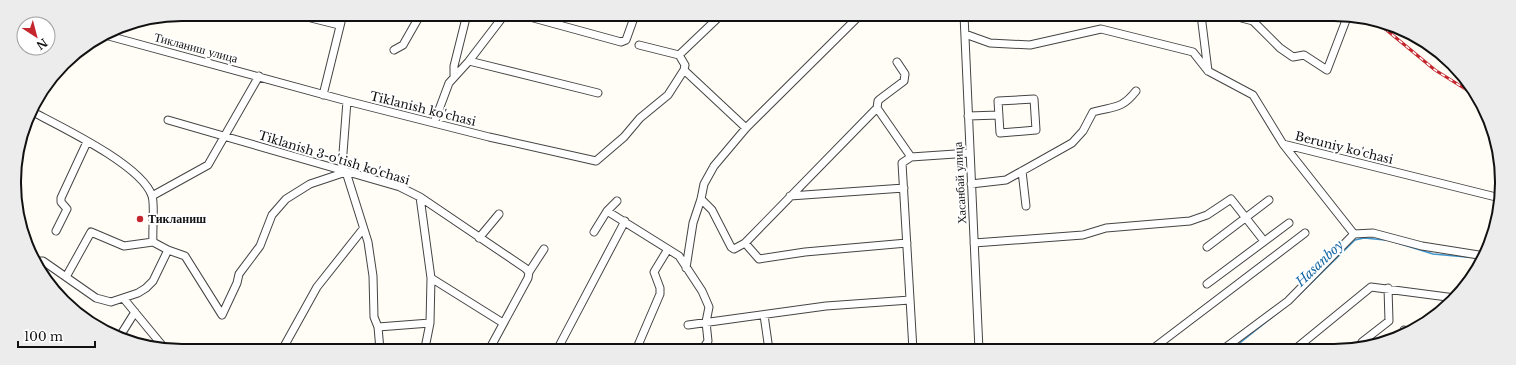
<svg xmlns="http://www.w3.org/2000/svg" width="1516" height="365" viewBox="0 0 1516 365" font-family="'Libre Baskerville',serif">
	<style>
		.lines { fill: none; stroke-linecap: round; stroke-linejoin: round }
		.stream { stroke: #3f96cf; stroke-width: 1.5 }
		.minor-casing { stroke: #444; stroke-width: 9 }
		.minor { stroke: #fff; stroke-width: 7 }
		.rail-casing { stroke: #c4262e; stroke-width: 3 }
		.rail { stroke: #fff; stroke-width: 1.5; stroke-dasharray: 4.5; stroke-linecap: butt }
		.poi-dot { fill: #c4262e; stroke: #fff; stroke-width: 1.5 }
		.labels { text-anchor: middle; stroke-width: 4; stroke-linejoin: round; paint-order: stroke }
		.street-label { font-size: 12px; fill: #111; stroke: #fff }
		.poi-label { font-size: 12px; font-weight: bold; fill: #111; stroke: #fff; text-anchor: start }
		.water-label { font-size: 13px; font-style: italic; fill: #1768a6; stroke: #fff }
		.rim { fill: none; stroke: #111; stroke-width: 2 }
	</style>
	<rect width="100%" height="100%" fill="#fffdf5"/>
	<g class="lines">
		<path class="stream" d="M1391,241L1433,254L1477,258
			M1298,296L1355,240L1364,238L1385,240
			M1231,350L1280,311"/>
		<defs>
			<path id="minor" d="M295,14L339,25
				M410,14L419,17
				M519,14L621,42L626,40L635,15
				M964,15L979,350
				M1201,15L1208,71
				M1230,15L1253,21L1280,48L1293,57L1304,55L1327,70L1348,15
				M965,34L990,43L1030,45L1101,29L1193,52L1208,71L1253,95L1283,144L1500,198
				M105,35L347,101L489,137L596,161L624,137L640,118L668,95L684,70L685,65L679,55L639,45
				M394,50L403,45L419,17L422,14
				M679,55L721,15
				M469,61L598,93
				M684,70L746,128
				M454,75V66L467,14
				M323,95L343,14
				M1034,99L1036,130L1000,133L998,101Z
				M347,101L342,166L346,172L368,242L373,276L374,317L378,327L380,350
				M877,108L878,101L880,99L904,81L905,74L897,62
				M31,111C59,126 142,165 152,196C155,205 152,231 153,242L168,250L185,256L222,315
				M968,116L999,115
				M168,120L400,187L420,197L525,268L529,272L528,278L489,350
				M434,123L449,83L469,61L505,14
				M1283,144L1354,234
				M1022,171L1026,206
				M971,184L1006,180L1072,143L1083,131L1093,112C1114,106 1121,110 1136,91
				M152,196L208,165L259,76
				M790,196L904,188
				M420,197L431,278L503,323
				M701,199L712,210L731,247L734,249L745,243L877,108L911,157
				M607,211L617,201
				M56,231L67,209L61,202V198L87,142
				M594,232L607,211L679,256L702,291L709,307L706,322L708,341L702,350
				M1354,234L1373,233L1422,246L1485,256
				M479,238L499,214
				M745,243L759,259L805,252L907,243
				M974,243L1083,235L1106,228L1190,221L1207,215L1231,199L1264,241
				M1207,247L1269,200
				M37,261H43L96,298L111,302L138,293L146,288L153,281L168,250
				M686,268L693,223L701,199L704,184L714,166L746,128L860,15
				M529,272L544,249
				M66,277L91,232L124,246L153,242
				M1207,284L1289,223
				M124,299L166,350
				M222,315L237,283L239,274L260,246L272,215L286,199L310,184L346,172
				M764,315L769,350
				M688,325L826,306L910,300
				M378,327L430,323
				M1404,330L1405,335
				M120,336L135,312
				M426,343L430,323L431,278
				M1363,347L1362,342L1389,321L1388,288
				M282,350L317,287L363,229
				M362,350L380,348
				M557,350L625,221
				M636,350L660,294V288L654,272L668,249
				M913,350L902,163L911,157L970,153
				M1151,350L1305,233
				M1222,350L1288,301L1354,234
				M1294,350L1371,287L1455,298"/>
		</defs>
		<use href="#minor" class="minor-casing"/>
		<use href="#minor" class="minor"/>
		<defs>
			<path id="rail" d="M1378,23L1435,70L1475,95"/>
		</defs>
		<use href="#rail" class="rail-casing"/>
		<use href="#rail" class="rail"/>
	</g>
	<circle class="poi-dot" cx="140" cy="219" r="4"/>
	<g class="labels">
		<g class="street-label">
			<text transform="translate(196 48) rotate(15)" y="4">Тикланиш улица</text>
			<text transform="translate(423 109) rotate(14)" y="4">Tiklanish ko'chasi</text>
			<text transform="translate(1344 148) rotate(14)" y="4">Beruniy ko'chasi</text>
			<text transform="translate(334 158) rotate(17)" y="4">Tiklanish 3-o'tish ko'chasi</text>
			<text transform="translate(960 183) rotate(-93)" y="4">Хасанбай улица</text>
		</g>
		<g class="poi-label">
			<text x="148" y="223">Тикланиш</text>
		</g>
		<g class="water-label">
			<text transform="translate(1319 263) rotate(-44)" y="5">Hasanboy</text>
		</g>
	</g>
	<path d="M0 0H1516V365H0ZM182 21H1334A161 161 0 0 1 1495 182V183A161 161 0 0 1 1334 344H182A161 161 0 0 1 21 183V182A161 161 0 0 1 182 21Z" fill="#ececec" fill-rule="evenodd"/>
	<path class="rim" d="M182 21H1334A161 161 0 0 1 1495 182V183A161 161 0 0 1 1334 344H182A161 161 0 0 1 21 183V182A161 161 0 0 1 182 21Z"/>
	<g transform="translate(36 36) rotate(144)"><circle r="19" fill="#ffffff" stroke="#a0a0a0"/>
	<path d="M0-3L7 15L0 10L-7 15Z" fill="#c4262e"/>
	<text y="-6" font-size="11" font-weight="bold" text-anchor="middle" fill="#111111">N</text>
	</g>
	<path d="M18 341v6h77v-6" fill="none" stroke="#111111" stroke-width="2"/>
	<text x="24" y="341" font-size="12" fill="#111111" stroke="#ffffff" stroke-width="3" paint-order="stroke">100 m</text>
</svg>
